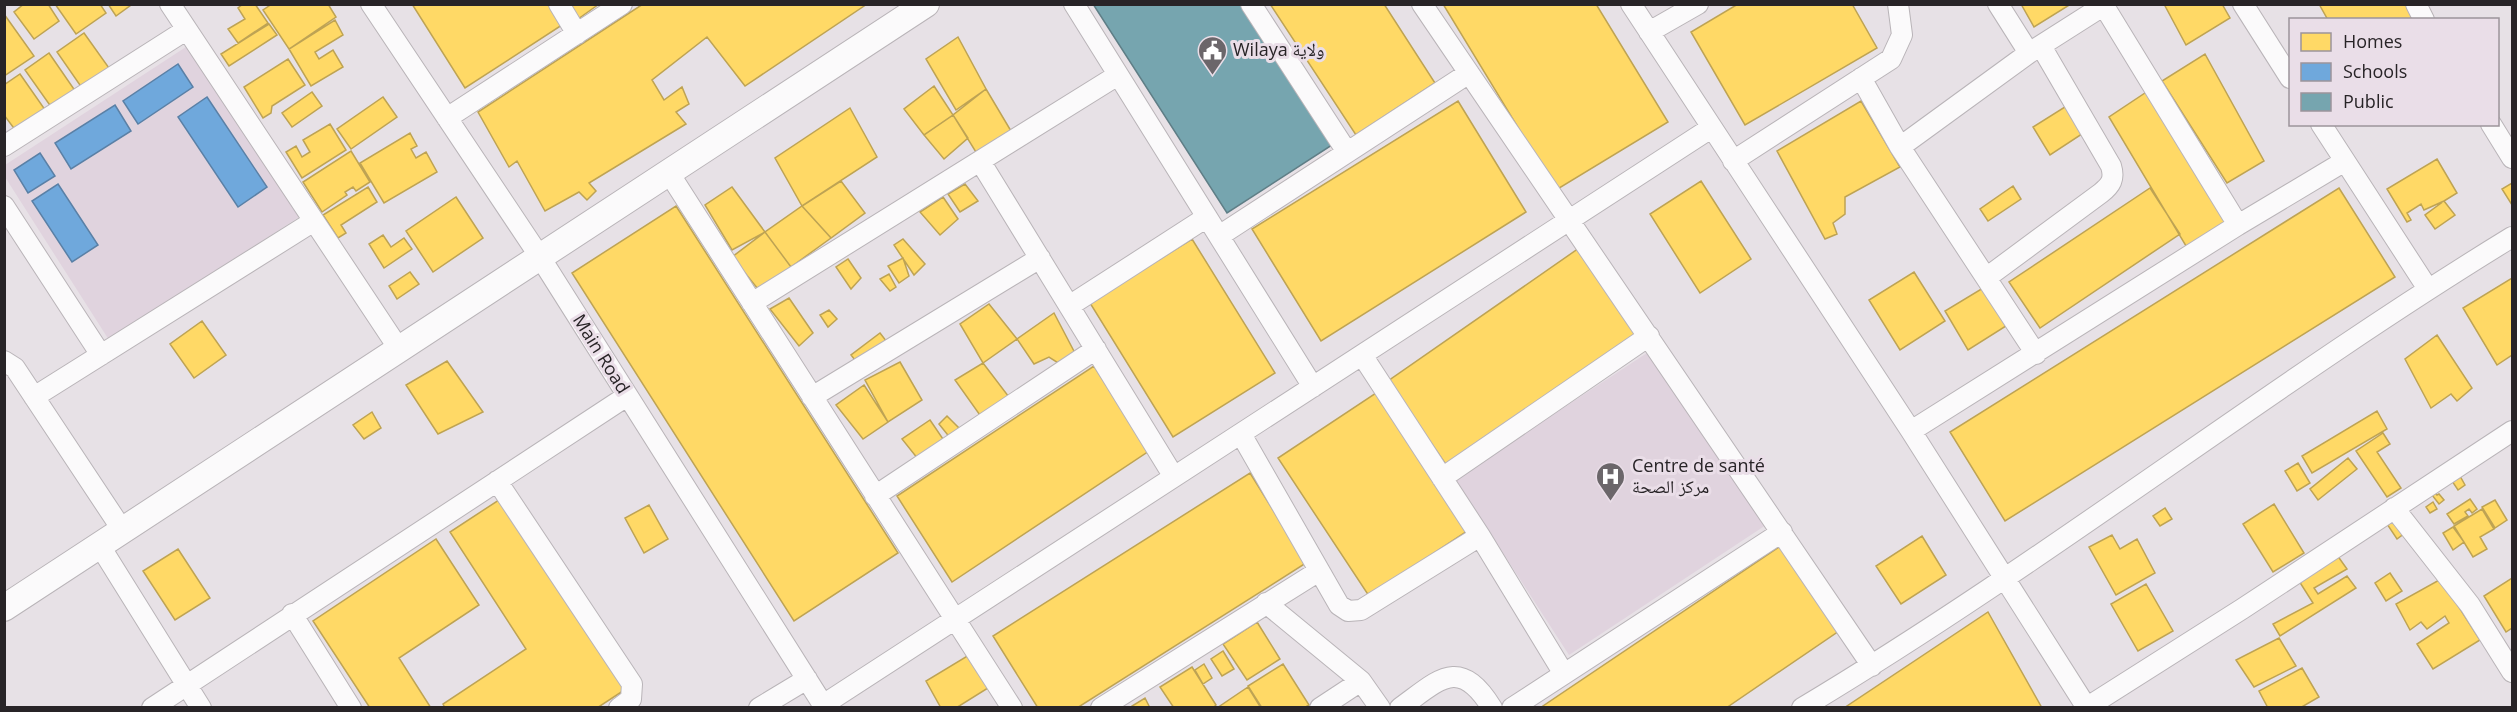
<svg xmlns="http://www.w3.org/2000/svg" width="2517" height="712" viewBox="0 0 2517 712" font-family="'Open Sans','Noto Naskh Arabic',sans-serif">
	<style>
		.built { fill: #e0d3de }
		.homes { fill: #ffd966; stroke: #bea353; stroke-width: 1.5 }
		.schools { fill: #6fa8dc; stroke: #5a80a6; stroke-width: 1.5 }
		.public { fill: #76a5af; stroke: #5f7e86; stroke-width: 1.5 }
		.lines { fill: none; stroke-linecap: round; stroke-linejoin: round }
		.minor-casing { stroke: #b9b4b8; stroke-width: 22 }
		.tertiary-casing { stroke: #b9b4b8; stroke-width: 28 }
		.minor { stroke: #fbfafb; stroke-width: 20 }
		.tertiary { stroke: #fbfafb; stroke-width: 26 }
		.labels { text-anchor: middle; stroke-width: 6; stroke-linejoin: round; paint-order: stroke }
		.poi-label { font-size: 18px; fill: #282427; stroke: #eadee8; text-anchor: start }
		.street-label { font-size: 18px; fill: #282427; stroke: #eadee8 }
	</style>
	<rect width="100%" height="100%" fill="#e7e1e6"/>
	<path class="built" d="M189,45L299,217L109,340L5,177V165Z
		M1653,349L1766,525L1569,655L1455,479Z"/>
	<path class="homes" d="M24,4H48L59,21L34,39L14,12Z
		M55,4H100L106,13L76,34Z
		M108,4H131V5L116,16Z
		M243,4H255L268,23L238,43L228,29L245,19L238,8Z
		M272,4H328L336,17L289,49L263,10Z
		M412,4H548L562,25L465,88Z
		M569,4H599L578,19Z
		M643,4H867L745,86L707,37L652,80L664,100L682,87L689,104L676,112L686,124L589,183L596,191L587,200L579,192L545,211L517,161L509,167L478,112Z
		M1270,4H1384L1435,83L1356,135Z
		M1443,4H1596L1668,122L1556,190Z
		M1738,4H1852L1877,48L1745,125L1691,32Z
		M2021,4H2071L2034,27Z
		M2164,4H2222L2230,18L2186,45Z
		M2319,4H2406L2416,20H2328Z
		M4,14L34,56L4,76Z
		M335,20L343,35L315,52L319,59L333,50L343,67L311,86L289,49Z
		M269,24L277,35L229,66L221,54Z
		M84,33L109,68L82,88L57,52Z
		M958,37L986,89L956,110L926,59Z
		M49,53L78,95L54,111L25,70Z
		M2205,54L2264,161L2227,183L2162,81Z
		M288,59L305,85L272,106L271,113L263,118L244,87Z
		M20,74L48,114L19,135L4,115V85Z
		M934,86L953,115L924,135L904,109Z
		M986,89L1014,136L979,157L953,115Z
		M2148,91L2229,222L2189,251L2109,117Z
		M312,92L322,106L292,127L282,113Z
		M383,97L397,117L351,149L337,129Z
		M1458,101L1526,212L1321,341L1252,229Z
		M1861,101L1900,167L1845,197V214L1833,223L1837,234L1825,239L1777,151Z
		M2068,105L2085,132L2050,155L2033,127Z
		M850,108L877,157L802,206L775,158Z
		M953,115L968,138L944,159L924,135Z
		M330,124L346,150L302,178L286,152L296,146L302,157L310,152L303,140Z
		M410,133L417,146L411,149L416,158L426,152L437,172L384,203L360,163Z
		M351,151L370,182L356,191L353,187L345,192L347,195L322,212L303,182Z
		M2437,159L2457,193L2444,201L2424,210L2421,204L2407,213L2411,220L2407,222L2387,189Z
		M841,181L865,213L831,238L802,206Z
		M1701,181L1751,259L1700,293L1650,214Z
		M2512,183V205L2502,189Z
		M965,184L978,201L960,212L948,194Z
		M2013,186L2021,199L1988,221L1980,209Z
		M368,187L377,202L341,225L346,233L338,238L323,215Z
		M732,187L765,232L732,250L705,205Z
		M2150,188L2180,234L2040,328L2009,282Z
		M2339,188L2395,277L2005,521L1950,432Z
		M456,197L483,238L433,272L406,231Z
		M943,197L958,219L940,235L920,212Z
		M2444,201L2455,215L2435,229L2425,215Z
		M676,206L898,553L794,621L572,273Z
		M802,206L831,238L791,267L765,232Z
		M765,232L791,267L758,289L732,257Z
		M383,235L391,247L404,238L412,249L384,268L369,244Z
		M903,239L925,264L914,275L894,245Z
		M1192,239L1275,373L1173,437L1090,303Z
		M1582,246L1640,332L1447,466L1388,381Z
		M903,258L909,276L899,283L888,266Z
		M848,259L861,278L851,289L836,267Z
		M410,272L419,284L397,299L389,286Z
		M1914,272L1945,321L1900,350L1869,300Z
		M889,274L896,287L890,291L880,279Z
		M2512,278V355L2497,365L2463,308Z
		M1983,288L2006,326L1968,350L1945,311Z
		M789,298L813,333L799,346L770,309Z
		M989,304L1017,339L983,363L960,324Z
		M829,310L837,319L828,327L820,315Z
		M1054,313L1076,355L1063,366L1049,357L1034,364L1017,339Z
		M202,321L226,355L194,378L170,344Z
		M880,333L887,342L858,364L851,355Z
		M2437,335L2472,388L2457,401L2451,394L2431,408L2405,359Z
		M447,361L483,412L438,434L406,385Z
		M900,362L922,400L888,422L865,380Z
		M983,363L1009,397L982,418L955,380Z
		M1094,366L1149,451L952,582L897,496Z
		M864,385L888,422L863,439L836,405Z
		M1379,391L1470,529L1369,596L1278,458Z
		M2377,411L2387,429L2312,473L2302,456Z
		M372,412L381,428L364,439L353,425Z
		M947,416L961,430L951,439L939,424Z
		M930,420L943,439L918,459L902,439Z
		M2383,433L2390,444L2377,452L2401,488L2387,497L2356,451Z
		M2348,458L2357,469L2318,500L2310,489Z
		M2298,463L2310,483L2297,491L2285,471Z
		M1250,473L1306,563L1077,708H1038L993,636Z
		M2460,476L2465,485L2458,490L2452,481Z
		M2435,493L2437,495L2439,494L2444,500L2439,504L2432,495Z
		M505,496L629,687L597,708H445L443,704L526,649L450,532Z
		M2470,499L2477,509L2472,513L2469,509L2465,512L2468,516L2454,524L2447,514Z
		M2495,500L2507,520L2495,528L2482,507Z
		M2433,502L2437,509L2430,513L2426,507Z
		M2274,504L2304,553L2273,572L2243,524Z
		M649,505L668,539L644,553L625,518Z
		M2165,508L2172,519L2160,526L2153,516Z
		M2482,509L2494,529L2480,537L2487,549L2473,557L2454,526Z
		M2395,518L2405,533L2397,539L2387,524Z
		M2453,527L2464,542L2453,550L2443,533Z
		M2112,535L2120,549L2137,539L2155,573L2116,595L2089,547Z
		M1922,536L1946,575L1901,604L1876,566Z
		M436,539L479,605L399,658L431,708H370L313,621Z
		M1782,545L1839,631L1726,708H1540Z
		M178,549L210,598L175,620L143,571Z
		M2337,555L2347,569L2314,588L2318,594L2347,576L2356,588L2280,636L2273,624L2313,603L2299,581Z
		M2390,573L2402,591L2386,601L2375,583Z
		M2512,578V628L2506,632L2484,596Z
		M2441,579L2480,640L2433,669L2417,644L2449,623L2445,616L2427,629L2421,622L2410,630L2396,604Z
		M2146,584L2173,631L2138,651L2111,604Z
		M1988,612L2042,708H1844Z
		M1257,622L1280,659L1247,680L1223,644Z
		M2279,638L2296,666L2254,687L2236,660Z
		M1223,651L1234,669L1222,676L1211,659Z
		M969,655L988,688L956,708H941L926,681Z
		M1204,664L1212,678L1203,684L1195,670Z
		M1283,664L1309,705L1304,708H1262L1248,686Z
		M1192,667L1216,705L1213,708H1174L1160,687Z
		M2302,668L2319,697L2300,708H2268L2259,691Z
		M1248,687L1261,708H1217Z
		M1145,698L1150,708H1133L1132,706Z"/>
	<path class="schools" d="M178,64L193,87L138,124L123,101Z
		M207,97L267,187L238,207L178,117Z
		M115,105L131,131L71,169L55,143Z
		M40,153L55,176L28,193L14,170Z
		M58,184L98,245L72,262L32,201Z"/>
	<path class="public" d="M1093,4H1241L1332,145L1227,213Z"/>
	<g class="lines">
		<defs>
			<path id="minor" d="M170,4L399,349
				M371,4L540,257L825,708
				M559,4L577,34
				M1074,4L1313,387
				M1251,4L1347,152
				M1422,4L1872,666
				M1631,4L1911,431L2087,708
				M1998,4L2029,53
				M2243,4L2290,78
				M2416,4L2424,20
				M2104,6L2238,225
				M1649,32L1698,4
				M1861,78L1900,147L2036,354
				M447,118L622,4
				M2321,124L2428,289
				M2491,124L2512,158
				M4,146L186,30
				M1900,147L2029,53L2106,4
				M980,161L1174,477
				M1733,161L1891,59L1902,35L1898,4
				M669,173L1012,708
				M4,206L101,355
				M1219,236L1469,73
				M1986,278L2101,193C2111,185 2115,179 2111,166L2041,46
				M752,303L1118,75
				M1069,306L1207,217
				M1362,355L1480,536L1564,674
				M4,361L15,368L123,531
				M34,397L314,221
				M812,397L1040,258
				M1911,431L2238,225L2345,161
				M1241,434L1339,605L1348,611L1361,610L1480,536
				M1442,478L1649,336
				M497,481L632,684L631,699L619,708
				M875,496L1096,349
				M2394,508L2470,605L2512,672
				M100,546L201,708
				M1266,603L1361,681L1380,708
				M292,614L351,708
				M823,705L1711,128
				M152,708L627,396
				M759,708L807,679
				M1101,708L1319,571
				M1320,708L1361,681
				M1400,708C1439,680 1459,655 1492,708
				M1512,708L1782,532
				M1802,708C2046,562 2270,385 2512,237
				M2086,708L2242,609L2512,431"/>
			<path id="tertiary" d="M4,608L926,4"/>
		</defs>
		<use href="#minor" class="minor-casing"/>
		<use href="#tertiary" class="tertiary-casing"/>
		<use href="#minor" class="minor"/>
		<use href="#tertiary" class="tertiary"/>
	</g>
	<defs>
		<symbol id="civic-pin" viewBox="-11 -11 22 30"><path d="M0 17L-7.5 6A9.5 9.5 0 1 1 7.5 6Z" fill="#6b666a" stroke="#eadee8"/><path d="M-.6-6.5H3V-4.5H.6V-3L4-1V1h2V6H-6V1h2V-1L-.6-3ZM-1.2 2.5V6h2.4V2.5Z" fill="#fff"/></symbol>
		<symbol id="hospital-pin" viewBox="-11 -11 22 30"><path d="M0 17L-7.5 6A9.5 9.5 0 1 1 7.5 6Z" fill="#6b666a" stroke="#eadee8"/><path d="M-5-5h3v3.5h4V-5h3V5h-3V1.5h-4V5h-3Z" fill="#fff"/></symbol>
	</defs>
	<g fill-rule="evenodd">
		<use href="#civic-pin" x="1196" y="34" width="33" height="45"/>
		<use href="#hospital-pin" x="1594" y="460" width="33" height="45"/>
	</g>
	<g class="labels">
		<g class="poi-label">
			<text x="1233" y="56">Wilaya ولاية</text>
			<text x="1632" y="472">Centre de santé<tspan x="1632" dy="21">مركز الصحة</tspan></text>
		</g>
		<g class="street-label">
			<text transform="translate(601 354) rotate(58)" y="6">Main Road</text>
		</g>
	</g>
	<rect width="2517" height="712" fill="none" stroke="#282427" stroke-width="12"/>
	<rect x="2289" y="18" width="210" height="108" fill="#eadee8" stroke="#9c949b" stroke-width="1.5"/>
	<rect x="2301" y="33" width="30" height="18" fill="#ffd966" stroke="#9c949b" stroke-width="1.5"/>
	<text x="2343" y="48" font-size="18" fill="#282427">Homes</text>
	<rect x="2301" y="63" width="30" height="18" fill="#6fa8dc" stroke="#9c949b" stroke-width="1.5"/>
	<text x="2343" y="78" font-size="18" fill="#282427">Schools</text>
	<rect x="2301" y="93" width="30" height="18" fill="#76a5af" stroke="#9c949b" stroke-width="1.5"/>
	<text x="2343" y="108" font-size="18" fill="#282427">Public</text>
</svg>
